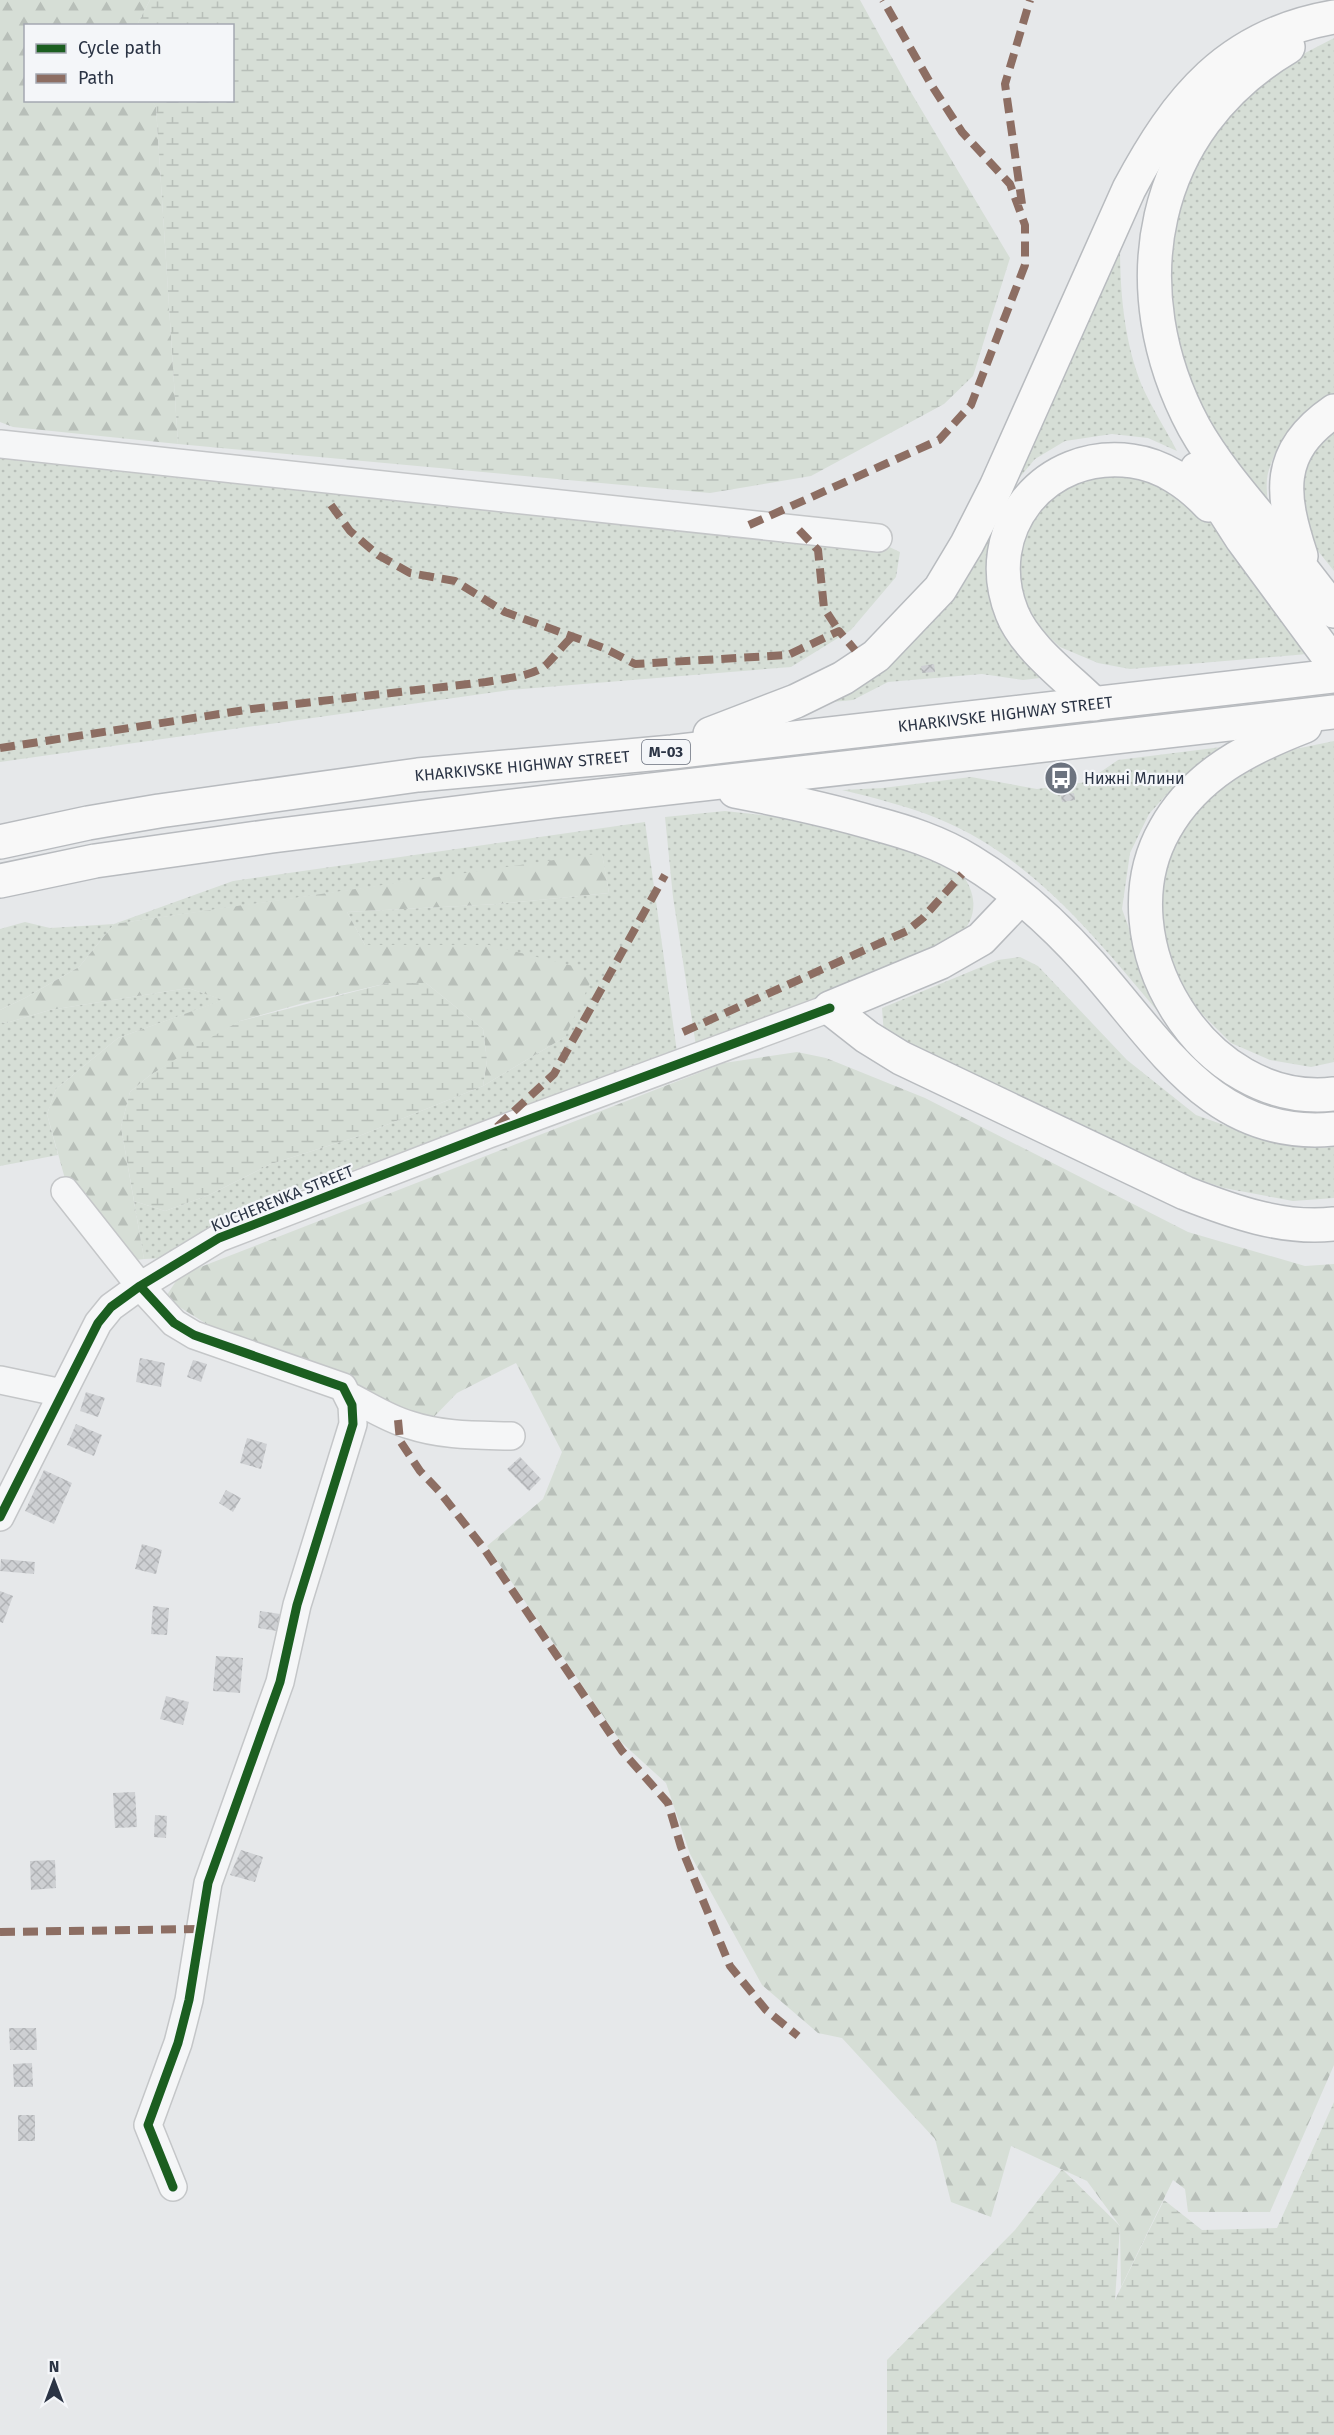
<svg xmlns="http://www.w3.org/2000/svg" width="1334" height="2435" viewBox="0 0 1334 2435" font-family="'Fira Sans',sans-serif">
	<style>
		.grass { fill: url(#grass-dots) }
		.forest { fill: url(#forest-firs) }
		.wetland { fill: url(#wetland-marsh) }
		.building { fill: url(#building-cross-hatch) }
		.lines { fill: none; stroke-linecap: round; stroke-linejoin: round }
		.minor-casing { stroke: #c4c6c8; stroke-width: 30 }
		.highway-casing { stroke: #b8bbbf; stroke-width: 36 }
		.minor { stroke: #f5f6f7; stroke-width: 27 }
		.highway { stroke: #f8f8f8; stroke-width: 33 }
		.quiet { stroke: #8d6e63; stroke-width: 8; stroke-dasharray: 15 8; stroke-linecap: butt }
		.cycleway-casing { stroke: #f4f6f9; stroke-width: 13 }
		.cycleway { stroke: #1b5e20; stroke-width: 9 }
		.labels { text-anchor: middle; stroke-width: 4.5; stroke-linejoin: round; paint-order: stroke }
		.shield { fill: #f4f6f9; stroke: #676e7b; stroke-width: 1.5 }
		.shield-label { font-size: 15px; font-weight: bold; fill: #2b3445 }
		.street-label { font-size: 16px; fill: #2b3445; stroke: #f4f6f9 }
		.poi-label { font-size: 16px; fill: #2b3445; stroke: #f4f6f9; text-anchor: start }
	</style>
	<defs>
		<pattern id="grass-dots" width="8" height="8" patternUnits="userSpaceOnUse" patternTransform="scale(1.5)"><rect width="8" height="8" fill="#d6ded6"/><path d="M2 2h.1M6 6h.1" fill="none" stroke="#b8bfb9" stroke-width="1.8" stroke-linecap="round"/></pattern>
		<pattern id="forest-firs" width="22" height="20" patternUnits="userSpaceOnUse" patternTransform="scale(1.5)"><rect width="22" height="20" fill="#d6ded6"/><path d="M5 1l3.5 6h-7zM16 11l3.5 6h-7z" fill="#b8bfb9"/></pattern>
		<pattern id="wetland-marsh" width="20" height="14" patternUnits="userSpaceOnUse" patternTransform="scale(1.5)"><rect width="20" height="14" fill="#d6ded6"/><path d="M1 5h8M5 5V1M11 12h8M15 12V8" fill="none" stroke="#b8bfb9"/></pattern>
		<pattern id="building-cross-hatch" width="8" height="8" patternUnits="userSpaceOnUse" patternTransform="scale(1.5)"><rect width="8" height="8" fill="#ced0d3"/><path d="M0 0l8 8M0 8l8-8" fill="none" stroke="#b1b3b6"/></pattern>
	</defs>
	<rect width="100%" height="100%" fill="#e6e8ea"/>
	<path class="grass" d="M1334,38V396C1303,413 1278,437 1268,473C1265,485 1268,502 1269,515L1205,425L1168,314L1170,223L1213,125L1282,65Z
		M1120,245C1120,293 1124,341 1142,386C1152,408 1166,430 1177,451L1148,438L1112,434L1065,441L1035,459L1010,489L990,537V573L1057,676L1023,680L982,674L888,682L853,700L812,704L914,625Z
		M1334,419V571L1318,551L1297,510L1294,472Z
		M0,456L870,538L900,552L896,577L851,630L791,667L510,690L0,762Z
		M1138,471L1198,506L1307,654L1130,669L1098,663L1060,647L1031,620L1020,593V534L1064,482Z
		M1334,741V1062L1311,1067L1270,1060L1231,1043L1192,1004L1166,961L1154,910L1161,856L1206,791L1267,755Z
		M1222,747L1167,794L1149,814L1130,853L1122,909L1160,1014C1096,938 1033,858 939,819C907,806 875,798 842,790L883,788L971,777L1037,789L1086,782L1118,760Z
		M725,811L798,819L881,836L958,870C977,890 980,917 958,937C949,945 936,950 925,956L696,1046L673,897L665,817Z
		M645,822L677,1052L293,1192L164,1258L144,1259L134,1201L165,1211L209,1195L271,1164L359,1136L483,1086L565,1037L489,945H365L347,912L498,904L609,893L602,854L114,924L79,967L25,998L0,1010V929L25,922L50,928L114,924L233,881Z
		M1020,957L1038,966L1127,1060L1196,1115L1263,1139L1324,1148L1334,1146V1198L1293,1201L1224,1188L1176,1172L884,1035L882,1008L998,960Z
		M188,988L224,1000L118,1038L56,1089L47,1114L58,1155L0,1166V1022L6,1023L50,1010Z"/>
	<path class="forest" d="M0,0H150L137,25L26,26V100H152L156,107L178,444L13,427L0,422Z
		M602,853L609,893L498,904L347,912L365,945H489L577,967L591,981L565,1037L483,1086L487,1060L483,1029L426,983H388L307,1002L240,1021L149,1076L130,1092L121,1127L144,1259L128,1261L67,1186L47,1114L56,1089L118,1038L223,1000L188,988L50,1010L6,1023L0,1022V1010L25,998L79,967L114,924Z
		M797,1052L826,1058L925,1098L1188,1232L1305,1266L1334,1264V2065L1270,2212H1188L1185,2189L1173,2180L1121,2287L1120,2226L1087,2181L1011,2146L991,2217L951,2202L935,2139L842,2038L818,2033L762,1985L690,1854L666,1783L621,1742L487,1546L543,1499L562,1452L516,1363L457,1393L428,1423L292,1354L229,1338L165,1298L180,1275L724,1063Z"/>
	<path class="wetland" d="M150,0H860L912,94L1010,258L973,376L944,404L811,476L710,493L178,444L156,107L152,101L232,100V26L137,25Z
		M388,983H426L483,1029L487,1060L483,1086L359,1136L271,1164L209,1195L165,1211L134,1201L121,1127L130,1092L149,1076L201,1043L240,1021Z
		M1334,2102V2435H887V2360L1015,2230L1062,2169L1120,2226L1115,2300L1164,2200L1202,2230L1277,2228Z"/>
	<path class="building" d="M934,664L935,672L922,673L921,666Z
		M1074,793L1075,800L1062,802L1061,795Z
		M140,1358L165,1363L161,1387L136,1382Z
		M193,1360L207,1364L201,1382L187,1377Z
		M86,1392L105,1398L98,1417L80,1411Z
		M76,1424L102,1435L94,1456L67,1445Z
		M247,1438L267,1444L261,1469L240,1463Z
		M520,1457L541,1479L529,1491L507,1469Z
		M44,1470L72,1483L54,1524L25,1511Z
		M226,1490L241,1498L233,1512L219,1503Z
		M142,1544L162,1550L156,1574L135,1569Z
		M1,1559L35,1562L34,1574L0,1571Z
		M0,1591L13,1596L3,1623L0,1622Z
		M153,1606L169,1608L167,1635L151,1634Z
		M260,1611L280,1614L277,1631L258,1628Z
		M216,1656L243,1658L240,1693L213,1691Z
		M166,1696L189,1702L183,1725L160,1719Z
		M135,1792L137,1827L115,1828L113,1793Z
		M155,1815L167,1816L166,1838L154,1837Z
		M241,1850L263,1857L255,1882L230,1875Z
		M55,1860L56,1888L31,1890L30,1861Z
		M9,2028H36L37,2050H10Z
		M32,2063L33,2087H14L13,2064Z
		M18,2115H35V2141H18Z"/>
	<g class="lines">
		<defs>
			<path id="minor" d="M0,444L878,538
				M65,1191L140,1286L174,1323L194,1335L343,1387L352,1405L353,1424L297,1605L280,1682L208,1883L189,2000L178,2043L148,2125L173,2187
				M0,1380L62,1393
				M347,1395C367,1405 388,1419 410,1425C443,1436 477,1435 511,1436
				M0,1517L98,1323L111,1307L140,1286L219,1238L489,1134L830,1008"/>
			<g id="highway">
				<path d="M1288,47C1149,129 1120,289 1194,427C1213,461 1239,492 1264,522C1288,551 1311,580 1334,611"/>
				<path d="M1197,469L1242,539L1334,664"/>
				<path d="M1301,556C1281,495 1274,452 1334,411"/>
				<path d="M1094,704C1068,678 1026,648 1012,613C979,530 1044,449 1132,461C1162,465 1189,483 1209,505"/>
				<path d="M1305,726C1248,748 1196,774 1165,829C1101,941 1204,1109 1334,1094"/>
				<path d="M710,734L796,701L843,678L876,656L940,589L967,544L996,487L1129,189C1177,99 1228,35 1334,17"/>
				<path d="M735,791C782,800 826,809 873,823C907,832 939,842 970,861C1015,888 1055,925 1090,964C1160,1042 1213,1141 1334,1129"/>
				<path id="s1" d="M0,842L88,823L159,811L418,775L672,752L1334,676"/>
				<path d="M0,881L95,861L272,836L554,801L1334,712"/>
				<path d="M1020,898L981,939L941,962L830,1008L867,1037L901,1058L1185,1193C1231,1211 1283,1230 1334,1224"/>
			</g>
		</defs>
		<use href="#minor" class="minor-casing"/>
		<use href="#highway" class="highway-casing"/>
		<use href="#minor" class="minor"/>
		<use href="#highway" class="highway"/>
		<path class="quiet" d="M1022,204L1005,84L1030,0
			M331,505L350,531L378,555L410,573L455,581L505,612L604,648L635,664L788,655L839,631L855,650
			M749,525L939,440L971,405L1025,265V225L1010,184L962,132L932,86L883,0
			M799,530L818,550L824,608L839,631
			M0,748L252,709L486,682C503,679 534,676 546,665C556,655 563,645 573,636
			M683,1032L907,931L923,918L962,874
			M497,1127L554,1074L665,875
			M398,1420L400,1441L420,1471L439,1491L482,1546L622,1751L668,1803L681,1847L730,1966L766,2010L798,2036
			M0,1932L201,1929"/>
		<defs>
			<path id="cycleway" d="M140,1286L174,1323L194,1335L343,1387L352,1405L353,1424L297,1605L280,1682L208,1883L189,2000L178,2043L148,2125L173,2187
				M0,1517L98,1323L111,1307L140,1286L219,1238L489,1134L830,1008"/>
		</defs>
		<use href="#cycleway" class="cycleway-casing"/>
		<use href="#cycleway" class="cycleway"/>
	</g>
	<defs>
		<symbol id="bus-disc" viewBox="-11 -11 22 22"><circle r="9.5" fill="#6c737f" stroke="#f4f6f9"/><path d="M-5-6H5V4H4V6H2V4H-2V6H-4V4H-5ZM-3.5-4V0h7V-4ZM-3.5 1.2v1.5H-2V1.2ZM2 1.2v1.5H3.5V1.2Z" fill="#fff"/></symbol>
	</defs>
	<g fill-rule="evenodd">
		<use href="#bus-disc" x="1042" y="759" width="38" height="38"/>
	</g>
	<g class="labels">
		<rect class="shield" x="642" y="740" width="48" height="24" rx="4.5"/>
		<g class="shield-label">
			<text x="666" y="757">М-03</text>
		</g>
		<g class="street-label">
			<text dy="6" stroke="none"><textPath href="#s1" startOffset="1014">KHARKIVSKE HIGHWAY STREET</textPath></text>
			<text dy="6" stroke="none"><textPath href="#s1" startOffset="528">KHARKIVSKE HIGHWAY STREET</textPath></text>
			<text transform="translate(282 1198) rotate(-22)" y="6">KUCHERENKA STREET</text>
		</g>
		<g class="poi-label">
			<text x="1084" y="784">Нижні Млини</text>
		</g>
	</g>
	<rect x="24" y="24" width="210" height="78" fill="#f4f6f9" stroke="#a4a8b1" stroke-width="1.5"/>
	<rect x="36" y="44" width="30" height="9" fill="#1b5e20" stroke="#a4a8b1" stroke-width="1.5"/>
	<text x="78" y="54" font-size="18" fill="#2b3445">Cycle path</text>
	<rect x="36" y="74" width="30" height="9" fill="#8d6e63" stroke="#a4a8b1" stroke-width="1.5"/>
	<text x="78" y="84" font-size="18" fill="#2b3445">Path</text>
	<g transform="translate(54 2381)" stroke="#f4f6f9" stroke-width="4.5" paint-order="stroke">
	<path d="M0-4.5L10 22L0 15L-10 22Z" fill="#2b3445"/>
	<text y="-9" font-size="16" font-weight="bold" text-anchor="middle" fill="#2b3445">N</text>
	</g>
</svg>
